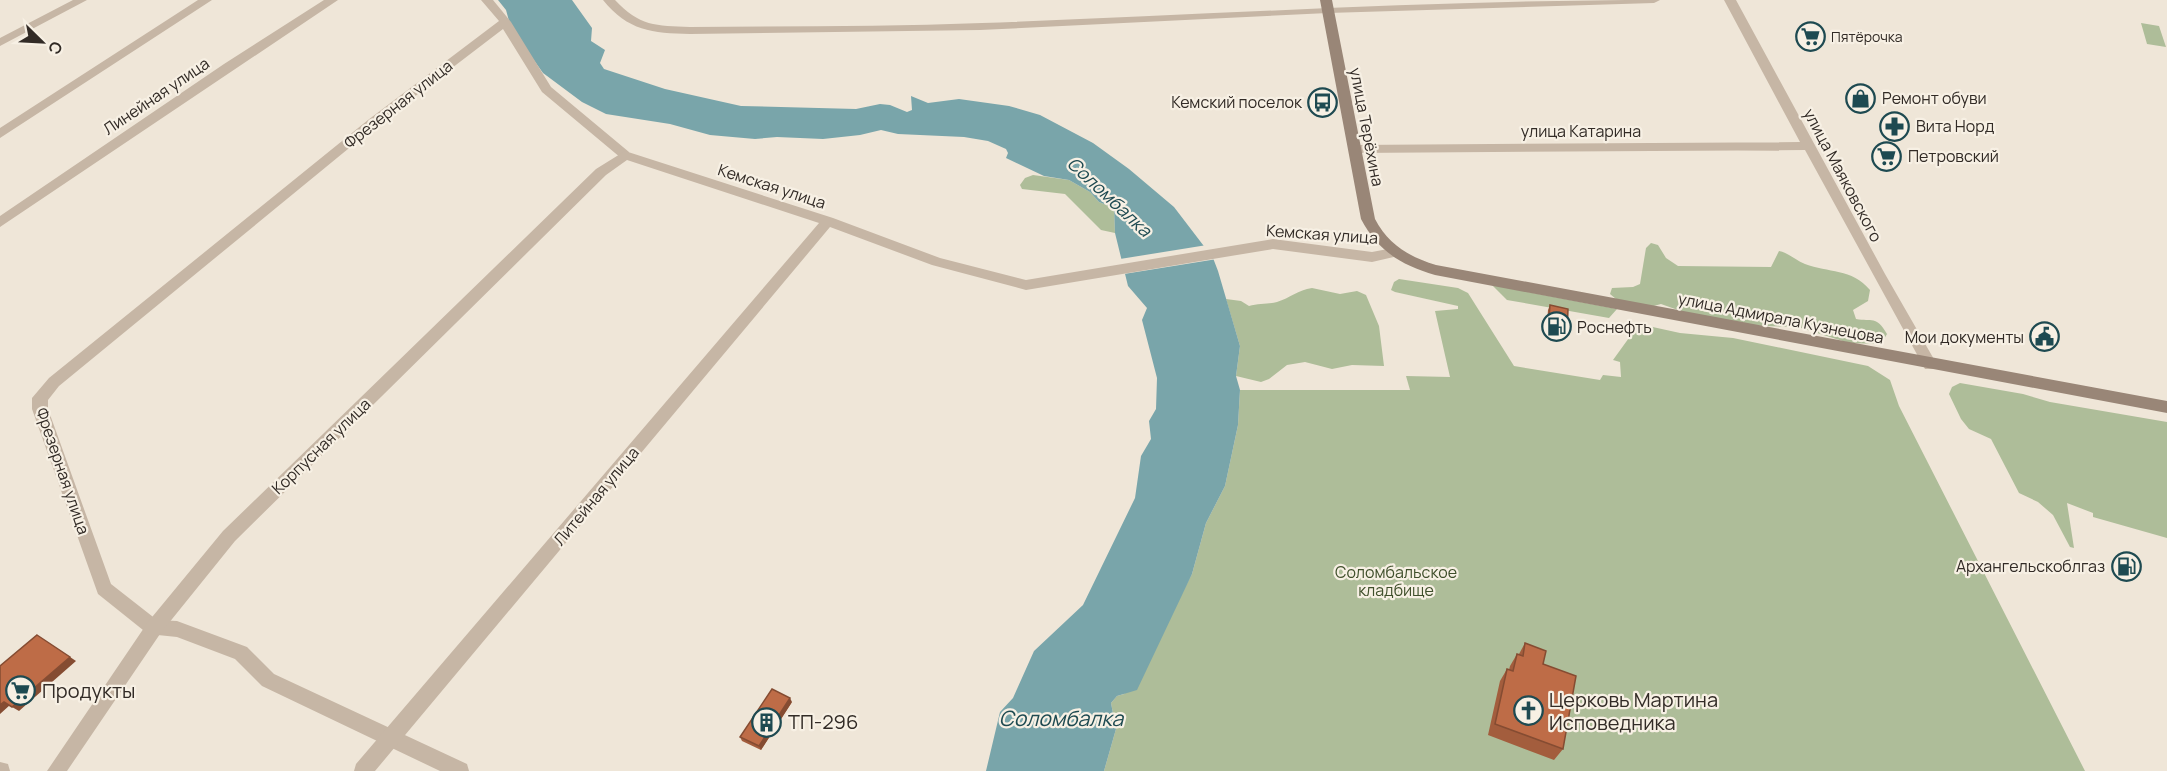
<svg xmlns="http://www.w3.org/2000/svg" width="2167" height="771" viewBox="0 0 2167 771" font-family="Manrope,sans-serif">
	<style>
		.green { fill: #aebd99 }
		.water { fill: #79a5aa }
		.pier { fill: #efe6d8 }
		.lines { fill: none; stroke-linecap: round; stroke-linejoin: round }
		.minor { fill: #c6b6a5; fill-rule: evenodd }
		.tertiary { fill: #c6b6a5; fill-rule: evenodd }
		.secondary { fill: #998677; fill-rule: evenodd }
		.wall { fill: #a35d3d }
		.shaded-wall { fill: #854c32 }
		.building { fill: #be6c47; stroke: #854c32; stroke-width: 1.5 }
		.labels { text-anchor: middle; stroke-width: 4.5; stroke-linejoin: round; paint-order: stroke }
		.far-poi-label { font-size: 14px; fill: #322b26; stroke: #f7f0e4; text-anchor: start }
		.street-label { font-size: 16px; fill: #322b26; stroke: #f7f0e4 }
		.poi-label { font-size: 16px; fill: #322b26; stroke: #f7f0e4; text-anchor: start }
		.park-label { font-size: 16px; fill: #3f4f2b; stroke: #f7f0e4 }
		.water-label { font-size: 18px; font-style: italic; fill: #1e4a51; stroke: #f7f0e4 }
		.near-poi-label { font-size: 20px; fill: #322b26; stroke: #f7f0e4; text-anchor: start }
		.near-water-label { font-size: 21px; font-style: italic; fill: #1e4a51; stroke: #f7f0e4 }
	</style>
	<rect width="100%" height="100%" fill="#efe6d8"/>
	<path class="green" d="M2141,23L2159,26L2166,47L2147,44Z
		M1033,175L1069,180L1090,192L1099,202L1114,208L1115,233L1101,230L1065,194L1022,189L1020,185L1025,178Z
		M1651,243L1658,245L1666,258L1678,266L1771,267L1779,251C1789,253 1795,260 1805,264C1828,273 1852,268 1870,290L1868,301L1853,310L1856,319C1872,322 1876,315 1887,334L1881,344L1849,343L1798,327L1733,325L1692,315L1661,304L1650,307L1616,299L1610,294L1612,288L1633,287L1640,284L1646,248Z
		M1399,279L1458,288L1468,293L1514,366L1600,380L1603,375L1621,377L1620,362L1613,360L1639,324L1680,333L1733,338L1868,366L1890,380L1899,406L2085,771H1104L1116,729L1111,703L1117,696L1124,694L1165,626L1192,574L1206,523L1225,486L1238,425L1240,390H1410L1406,376L1450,377L1435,311L1458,309V306L1395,292L1391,290L1394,282Z
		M1492,285L1617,309L1609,318L1507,300Z
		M1312,288L1340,294L1357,291L1366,295L1379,326L1384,366L1352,365L1332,369L1305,362L1287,365L1269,379L1261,382L1236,376L1240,346L1226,299L1241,301L1249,306C1259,303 1270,304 1277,302C1290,298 1298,290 1312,288Z
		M1960,383L2023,394L2050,402L2167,422V538L2093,517V513L2067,503L2074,548L2070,547L2053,515L2038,502L2019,493L1991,439L1969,429L1961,419L1949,394L1952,387Z"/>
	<path class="water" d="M498,0H572L592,28L591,41L605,50L600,63L604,69L665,89L741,106L856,109L880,104L890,105L907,112L912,110L911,96L928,103L959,99L1009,106L1040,115L1093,143L1129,169L1174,207L1213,258L1218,271L1240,346L1236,376L1240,390L1238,425L1225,486L1206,523L1192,574L1137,690L1117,696L1111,703L1116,729L1104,771H986L1000,712L1013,698L1034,651L1083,605L1135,498L1141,456L1151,439L1149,421L1156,409L1157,378L1142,320L1147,308L1128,286L1115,233L1114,208L1099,202L1090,192L1069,180L1044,176L1006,158L1008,153L1006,149L988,141L964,137L898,134L881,130L860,135L823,139L777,137L755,139L710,135L670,124L606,114L582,102L543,73L511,28L506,10Z"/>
	<path class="pier" d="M1207,245L1217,259L1124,274L1120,259Z"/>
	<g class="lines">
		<path class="minor" d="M73,0H87L0,46V38Z
			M198,0H212L0,138V128Z
			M324,0H338L0,227V216L224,64Z
			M481,0H493L511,22L551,87L629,152V158H621L542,92L503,29L376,126L59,386L48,400V409L111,584L157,620L177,621L247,647L274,674L467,764L469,771H440L262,686L235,659L177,637L148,634L98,594L32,409V398L49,378L368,120L499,21Z
			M603,0H615C639,26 656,26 690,27C787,26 885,27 982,23C1208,15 1433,0 1660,0L1654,3L1328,13L980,30L690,34C652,33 628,31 603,0Z
			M1724,0H1736L1885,274L1935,361L1937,365L1935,369H1925L1805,150L1354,153L1348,149L1354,145L1800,142Z
			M0,762L8,764L10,771H0Z"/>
		<path class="tertiary" d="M625,151L833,218L940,258L1026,280L1273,239L1372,252L1393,248L1400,253L1398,256L1372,262L1273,249L1026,290L932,265L830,227L375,771H354L356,764L819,223L627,160L606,175L235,541L160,634L67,771H47L148,622L223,531L596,169Z"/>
		<path class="secondary" d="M1320,0H1332L1375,219C1388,244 1409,257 1436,265L2167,401V413L1435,275C1401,265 1378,251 1361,219Z"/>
	</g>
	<path class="wall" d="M1550,305L1567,334L1564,338L1546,335L1548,310Z
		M1525,643L1543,664L1563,749L1554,760L1488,735L1500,681L1507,669L1509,670L1510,666L1517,654H1519Z
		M792,702L761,750L742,741L740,737Z"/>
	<path class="shaded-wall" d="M70,657L76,661L19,711L12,707Z
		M790,698L792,702L761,750L759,746Z
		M4,702L10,705L0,714V705Z"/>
	<path class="building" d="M1550,305L1568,309L1567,334L1548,330Z
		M37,635L70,657L12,707L4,702L0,705V666Z
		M1525,643L1546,651L1543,664L1576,676L1563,749L1495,724L1507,669L1513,671L1517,654L1523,656Z
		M772,689L790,698L759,746L740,737Z"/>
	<defs>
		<symbol id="supermarket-ring" viewBox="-11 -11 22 22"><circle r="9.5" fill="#f7f0e4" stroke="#1e4a51" stroke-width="1.5"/><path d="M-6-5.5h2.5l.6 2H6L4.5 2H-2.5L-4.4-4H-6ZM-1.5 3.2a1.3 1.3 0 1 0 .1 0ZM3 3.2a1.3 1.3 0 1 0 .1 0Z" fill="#1e4a51"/></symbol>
		<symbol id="shop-ring" viewBox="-11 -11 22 22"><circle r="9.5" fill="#f7f0e4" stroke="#1e4a51" stroke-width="1.5"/><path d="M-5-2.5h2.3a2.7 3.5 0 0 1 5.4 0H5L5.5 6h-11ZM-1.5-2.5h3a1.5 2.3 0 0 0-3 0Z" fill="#1e4a51"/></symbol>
		<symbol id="bus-ring" viewBox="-11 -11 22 22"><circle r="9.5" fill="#f7f0e4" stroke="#1e4a51" stroke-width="1.5"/><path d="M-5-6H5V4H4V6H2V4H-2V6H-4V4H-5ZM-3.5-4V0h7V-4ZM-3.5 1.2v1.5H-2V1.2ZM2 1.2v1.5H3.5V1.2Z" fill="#1e4a51"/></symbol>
		<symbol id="pharmacy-ring" viewBox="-11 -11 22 22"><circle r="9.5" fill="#f7f0e4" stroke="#1e4a51" stroke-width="1.5"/><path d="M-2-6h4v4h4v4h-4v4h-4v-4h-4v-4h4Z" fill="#1e4a51"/></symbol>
		<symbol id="fuel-ring" viewBox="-11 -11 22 22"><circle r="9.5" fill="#f7f0e4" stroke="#1e4a51" stroke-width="1.5"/><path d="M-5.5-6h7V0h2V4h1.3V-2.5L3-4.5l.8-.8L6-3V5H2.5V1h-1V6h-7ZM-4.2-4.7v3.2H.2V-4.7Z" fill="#1e4a51"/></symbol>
		<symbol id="civic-ring" viewBox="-11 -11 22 22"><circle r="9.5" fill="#f7f0e4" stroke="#1e4a51" stroke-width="1.5"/><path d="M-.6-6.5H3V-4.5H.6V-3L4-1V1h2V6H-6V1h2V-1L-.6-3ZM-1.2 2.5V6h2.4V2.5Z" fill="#1e4a51"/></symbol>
		<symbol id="church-ring" viewBox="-11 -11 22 22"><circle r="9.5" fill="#f7f0e4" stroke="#1e4a51" stroke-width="1.5"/><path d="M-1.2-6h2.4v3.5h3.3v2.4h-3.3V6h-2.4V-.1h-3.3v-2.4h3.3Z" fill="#1e4a51"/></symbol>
		<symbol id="building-ring" viewBox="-11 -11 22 22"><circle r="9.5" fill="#f7f0e4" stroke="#1e4a51" stroke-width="1.5"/><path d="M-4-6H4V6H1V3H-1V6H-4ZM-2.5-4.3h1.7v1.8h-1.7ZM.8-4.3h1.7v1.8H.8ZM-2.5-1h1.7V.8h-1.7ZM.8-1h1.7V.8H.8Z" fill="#1e4a51"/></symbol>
	</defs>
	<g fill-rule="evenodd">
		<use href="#supermarket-ring" x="1794" y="20" width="33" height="33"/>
		<use href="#shop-ring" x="1844" y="82" width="33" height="33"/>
		<use href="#bus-ring" x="1306" y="86" width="33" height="33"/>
		<use href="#pharmacy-ring" x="1878" y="110" width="33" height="33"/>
		<use href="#supermarket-ring" x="1870" y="140" width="33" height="33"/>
		<use href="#fuel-ring" x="1540" y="310" width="33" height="33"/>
		<use href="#civic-ring" x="2028" y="320" width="33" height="33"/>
		<use href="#fuel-ring" x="2110" y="550" width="33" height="33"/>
		<use href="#supermarket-ring" x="4" y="674" width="33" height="33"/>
		<use href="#church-ring" x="1512" y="694" width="33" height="33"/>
		<use href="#building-ring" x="750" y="706" width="33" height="33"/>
	</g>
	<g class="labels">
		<g class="far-poi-label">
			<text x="1831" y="42">Пятёрочка</text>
		</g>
		<g class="street-label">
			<text transform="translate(156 96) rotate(-34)" y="6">Линейная улица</text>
			<text transform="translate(398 104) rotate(-38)" y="6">Фрезерная улица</text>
			<text transform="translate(1367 127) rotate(79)" y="6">улица Терёхина</text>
			<text x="1581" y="137">улица Катарина</text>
			<text transform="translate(1843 175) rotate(62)" y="6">улица Маяковского</text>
			<text transform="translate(772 186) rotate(18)" y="6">Кемская улица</text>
			<text transform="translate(1322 234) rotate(4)" y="6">Кемская улица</text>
			<text transform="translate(1781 318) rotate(11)" y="6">улица Адмирала Кузнецова</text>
			<text transform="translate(321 446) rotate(-44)" y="6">Корпусная улица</text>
			<text transform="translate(63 471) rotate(71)" y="6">Фрезерная улица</text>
			<text transform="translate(596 496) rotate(-50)" y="6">Литейная улица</text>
		</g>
		<g class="poi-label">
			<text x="1882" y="104">Ремонт обуви</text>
			<text x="1302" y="108" text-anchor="end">Кемский поселок</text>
			<text x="1916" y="132">Вита Норд</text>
			<text x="1908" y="162">Петровский</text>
			<text x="1577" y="333">Роснефть</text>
			<text x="2024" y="343" text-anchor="end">Мои документы</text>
			<text x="2105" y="572" text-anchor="end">Архангельскоблгаз</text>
		</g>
		<g class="park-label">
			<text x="1396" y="578">Соломбальское<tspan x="1396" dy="18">кладбище</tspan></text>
		</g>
		<g class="water-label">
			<text transform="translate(1109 197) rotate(43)" y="6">Соломбалка</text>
		</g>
		<g class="near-poi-label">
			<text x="42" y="698">Продукты</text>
			<text x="1549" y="707">Церковь Мартина<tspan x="1549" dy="23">Исповедника</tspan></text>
			<text x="788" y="729">ТП-296</text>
		</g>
		<g class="near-water-label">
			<text x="1061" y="726">Соломбалка</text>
		</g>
	</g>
	<g transform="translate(42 42) rotate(114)" stroke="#f7f0e4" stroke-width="4.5" paint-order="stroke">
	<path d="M0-4.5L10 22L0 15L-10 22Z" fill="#322b26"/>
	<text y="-9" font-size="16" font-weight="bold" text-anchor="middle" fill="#322b26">С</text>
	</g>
</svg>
